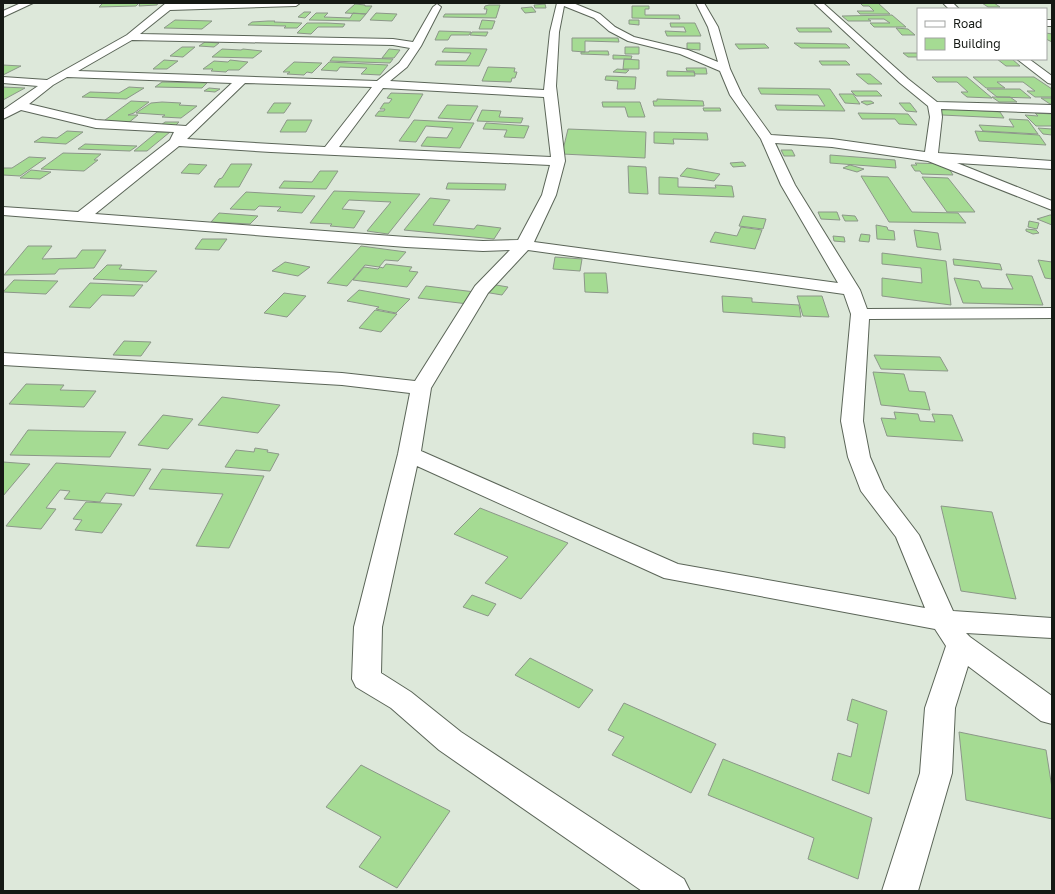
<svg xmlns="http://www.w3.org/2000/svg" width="1055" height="894" viewBox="0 0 1055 894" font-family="'Golos Text',sans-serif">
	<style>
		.building { fill: #a5db93; stroke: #8c9789 }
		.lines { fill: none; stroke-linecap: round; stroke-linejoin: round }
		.minor-casing { stroke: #5b6558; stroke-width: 2 }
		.minor { fill: #fff; fill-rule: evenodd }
	</style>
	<rect width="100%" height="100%" fill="#dde8da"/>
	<path class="building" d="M103,3H139L136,6L99,7Z
		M140,3H158L157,5L139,6Z
		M860,3H878L890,14H860L857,11H874L869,6H863Z
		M982,3H994L1000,7H988Z
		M355,4L365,5V6H372L366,14L345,13Z
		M545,4L546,8H535L534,5Z
		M489,5H500L496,18L443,17L445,14H486L487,9H484L485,6Z
		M632,6H649V9H645V15H679L680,19L632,18Z
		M532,7L536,12L525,13L521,8Z
		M304,12H311L305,18L298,17Z
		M316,13H328L324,17L350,18L353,13L366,14L360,21L309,20Z
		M376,13L397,14L392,21L370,20Z
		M892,15L906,27H874L870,23H890L884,19H868L871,21H848L842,16Z
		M175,20L212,21L202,29L164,28Z
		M482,20L495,21L492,29H479Z
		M629,20H639V25L629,24Z
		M268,21H275L274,22L302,23L297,28H284L286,26L248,25L252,22Z
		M307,23H327L345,24L343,27H318L311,34L297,33Z
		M670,23H695L701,36H667L665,31L686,32L684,27H671Z
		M796,28H829L832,32H799Z
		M896,28L908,29L915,35H902Z
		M439,31L471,32L469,35H451L448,40H435Z
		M472,32H488L486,36L470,35Z
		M1046,33L1052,34V42L1046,39Z
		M572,38H618L619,42L585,41V52L572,51Z
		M205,42L219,43L214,47L199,46Z
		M687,43H700V50L687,49Z
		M794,43L846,44L850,48H801Z
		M735,44H765L769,48L739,49Z
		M182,47H195L183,57L170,56Z
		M625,47H639V54H625Z
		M445,48L487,49L479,66L435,65L437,61H466L471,53L442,52Z
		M222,49L241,50L243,49L262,51L253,58L212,57Z
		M389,49L400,50L394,58H382Z
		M589,51H608L609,55L581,54V52H589Z
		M903,53H918V57H908Z
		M613,55L632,56L631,59H613Z
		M333,57L393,59L390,63L330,61Z
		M624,59L639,60V69H623Z
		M997,59H1012L1020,66H1006Z
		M164,60L178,61L167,69H153Z
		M230,60L248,62L239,70H228L226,72L211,71L213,69H203L214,61L228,62Z
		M819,61H846L850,65H822Z
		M294,62L322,63L312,73L307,72L304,75L287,74L290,72H283Z
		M329,62L388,65L380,75L361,74L367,68L340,67L337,71L321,70Z
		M3,65L21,66L3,75Z
		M488,67L515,68L514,72H517L515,78H512L511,82L482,81Z
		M686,68H706L707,74H695L694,71H687Z
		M617,69L629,70L626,73L613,72Z
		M667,71L694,72L695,76H667Z
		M856,74H870L882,84H868Z
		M606,76L636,77L635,89H617L618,81L605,80Z
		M932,77H967L992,98L967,97L961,92H968L957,82H937Z
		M973,77H1034L1052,89V97H1035L1027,91H1035L1023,82H997L1005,88H986Z
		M162,82L207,83L202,88L155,87Z
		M3,87L25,88L3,100Z
		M129,87L144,88L126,99L82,97L90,92L119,93Z
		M209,88L220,89L215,92L204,91Z
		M758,88L830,89L845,111L777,110L775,105L825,106L818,95L761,94Z
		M987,89H1020L1031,98L997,97Z
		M851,91H877L882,96H856Z
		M391,93L423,94L409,118L375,116L379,111H384L385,109H380L384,103H389L392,99L387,98Z
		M839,94H853L860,104L845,103Z
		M992,97H1010L1017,102H999Z
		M1041,98H1052V104H1050Z
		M657,99L703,101L704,106H654L653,101H657Z
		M131,101L149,102L134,113L128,115H138L127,124L101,123Z
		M864,101H871L874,103L867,105L861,102Z
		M162,102L181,103L179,105L197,106L181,118L162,117L165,115L136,113L151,103Z
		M602,102H640L645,117H628L625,107H603Z
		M274,103H291L284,113H267Z
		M899,103H910L917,112L906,111Z
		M447,105L478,106L470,120L438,118Z
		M703,108H720L721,111H704Z
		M939,108L1000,112L1004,118L942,115Z
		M482,110L501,111L499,117L523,118L521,123L477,121Z
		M858,113L908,114L917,125L899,124L895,119H862Z
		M1035,113L1052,114V126H1036L1025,115L1038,116Z
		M1009,119L1028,120L1038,134L983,131L979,125L1014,127Z
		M287,120H312L306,132H280Z
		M414,120L474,123L460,148L421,146L427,137L447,138L453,128L426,126L416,142L399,141Z
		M165,122H179L175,126L161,125Z
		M486,123L529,126L524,138L504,137L507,130L483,129Z
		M1038,128L1052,129V135L1043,134Z
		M568,129L646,132L645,158L562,154Z
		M67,131L83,132L66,144L34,142L42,137L57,138Z
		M975,131L1039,135L1046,145L979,141Z
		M157,132H170L147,151H134Z
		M654,132L707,133L708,140L673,139L674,144L654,143Z
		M85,144L137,146L130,151L78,149Z
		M781,150H792L795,156H784Z
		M63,153L101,154L94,160H98L84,171L41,169Z
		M830,155L895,160L896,168L830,163Z
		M29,157L46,158L20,176L3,175V168H12Z
		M743,162L746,166L733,167L730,163Z
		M915,163L946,164L953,175L922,174L920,171H915L911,165H917Z
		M189,164L207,165L199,174L181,173Z
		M231,164H252L239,187H214L219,179L222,178Z
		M850,165L864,169L857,172L843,168Z
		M628,166L646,167L648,194L629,193Z
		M687,168L720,174L714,181L680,176Z
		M31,170L51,172L40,179L20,178Z
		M320,171H338L326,189L279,188L284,181L312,182Z
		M861,176L888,177L912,212L958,213L966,223L889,222Z
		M659,177L678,178V187L716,188L715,185L732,186L734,197L659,194Z
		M922,177L948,178L975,212H947Z
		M448,183L506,184L505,190L446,189Z
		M334,191L420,194L388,234L367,231L391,202L349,200L342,209L365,211L354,228L330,226L332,224L310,223Z
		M246,192L315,196L302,213L277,211L281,207L259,206L255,210L230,209Z
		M430,198L450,200L433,225L474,229L477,225L501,228L494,239L404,230Z
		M818,212H837L840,220L821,219Z
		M219,213L258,216L250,224L211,222Z
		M842,215L855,216L858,221H845Z
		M1050,215H1052V225L1037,219Z
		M743,216L766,219L763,229L739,226Z
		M1029,221L1039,223L1037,229L1028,227Z
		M876,225L887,227L888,230L894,231L895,240L877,239Z
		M741,227L762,230L755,249L710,242L715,232L737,236Z
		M1026,229L1036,230L1039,233L1033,234L1026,231Z
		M914,230L938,233L941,250L917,247Z
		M861,234L870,235L869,242L859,241Z
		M833,236L844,237L845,242L834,241Z
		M202,239H227L219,250L195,249Z
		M28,246H52L42,259L76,258L82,250H106L94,268L59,269L55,274L4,275Z
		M361,246L406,252L398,261L385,260L379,267L365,265L347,286L327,283Z
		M882,253L946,261L951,305L882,296V278L922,283L921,268L882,264Z
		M555,257L582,259L580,271L553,269Z
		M953,259L1000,264L1002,270L954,265Z
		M1038,260L1052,262V279L1045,278Z
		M285,262L310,267L298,276L272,271Z
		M386,264L412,267L409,271L418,272L407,287L353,280L364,267L378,269L380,267L383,268Z
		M107,265H122L119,269L157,271L147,282L93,279Z
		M584,273H606L608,293L585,292Z
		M1006,274L1032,276L1043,305L963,303L954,278L979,281L982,288L1013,289Z
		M14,280L58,281L46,294L3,292Z
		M90,283L143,285L134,296L102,295L90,308L69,307Z
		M490,284L508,287L502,295L484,292Z
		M426,286L475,292L468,304L418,298Z
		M359,290L410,299L396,313L376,309L379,307L347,301Z
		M284,293L306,296L287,317L264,313Z
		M722,296L752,298V302L799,305L801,317L723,312Z
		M797,296H822L829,317L803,316Z
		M375,310L397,314L381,332L359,328Z
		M124,341L151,342L141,356L113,355Z
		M874,355L940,357L948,371L881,369Z
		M873,372L904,374L909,391L925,392L930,410L881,405Z
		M26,384L64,385L60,390L96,391L84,407L9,404Z
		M222,397L280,405L258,433L198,425Z
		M894,412L918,414L920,421L935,422L932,414L952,415L963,441L887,436L881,418L896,419Z
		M163,415L193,419L168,449L138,445Z
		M28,430L126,432L110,457L10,455Z
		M753,433L785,437V448L753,444Z
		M255,448L268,450L267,452L279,454L270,471L225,467L236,450L254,452Z
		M3,462L30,464L3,496Z
		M56,463L151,469L134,496L106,493L100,502L64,499L70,491L60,490L46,508L56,509L41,529L6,526Z
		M162,469L264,476L229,548L196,546L223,494L149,489Z
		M86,502L122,504L102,533L75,530L82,520L73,519Z
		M941,506L992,512L1016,599L961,591Z
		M480,508L568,543L521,599L485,583L508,557L454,534Z
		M472,595L496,604L488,616L463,607Z
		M530,658L593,690L579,708L515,675Z
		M852,699L887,711L869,794L832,780L838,753L851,757L858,724L847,720Z
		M624,703L716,744L691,793L612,755L624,737L608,730Z
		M959,732L1046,750L1052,788V819L966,800Z
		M723,759L872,818L858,879L808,859L814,838L708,795Z
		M361,765L450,811L397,888L359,867L381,837L326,807Z"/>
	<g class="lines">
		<defs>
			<path id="minor" d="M21,3H33L3,17V11Z
				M166,3H300L296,6L170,10L140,34L393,39L413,42L433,7L437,4L441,7L421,46L407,67L390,81L544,90L550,32L557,3H573L600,14L615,27L634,37L688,50L718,62L708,27L696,3H704L718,27L730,69L742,95L771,135L832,139L925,152L930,117L928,106L900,83L814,3H823L908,79L937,102L1052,105V113L941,109L942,117L938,153L1052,161V169L957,163L1052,201V210L928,161L832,147L775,143L795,185L860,290L867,309L1052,308V318L869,319L863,421L870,457L884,489L919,535L953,611L1052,618V638L966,633L970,637L1052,696V724L1041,721L968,666L955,708L952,773L918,891H882L920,773L925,708L946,646L935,629L664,578L417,466L382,627L381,673L411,692L461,732L684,879L690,891H642L439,750L391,708L356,687L352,679L354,627L398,454L410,393L342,385L3,365V353L342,373L415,381L475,286L510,250L483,251L406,247L3,215V207L78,212L170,140L174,132L96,128L21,110L3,119V110L38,86L3,83V77L47,80L127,35ZM564,6L594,18L609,31L628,41L680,54L720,71L730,95L761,139L781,185L838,283L534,242L556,195L565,161L556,86L559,32ZM132,40L393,45L410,48L399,63L377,81L78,71ZM67,77L232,83L186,126L96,120L29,104L53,85ZM245,83L372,87L325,147L187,139ZM383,88L544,97L551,157L339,147ZM179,146L271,152L550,165L542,195L518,240L483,241L406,237L95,214ZM528,250L844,294L851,314L841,421L848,457L861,491L896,537L925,608L678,564L421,451L431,388L488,293Z
				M943,3H953L959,9H949Z
				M1046,20H1052V26H1046Z
				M1017,59H1029L1052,76V84L1048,83Z"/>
		</defs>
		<use href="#minor" class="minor-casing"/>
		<use href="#minor" class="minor"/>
	</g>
	<rect width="1055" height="894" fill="none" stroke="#151914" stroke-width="8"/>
	<rect x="917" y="8" width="130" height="52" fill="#ffffff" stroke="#a1a3a1"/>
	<rect x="925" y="21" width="20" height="6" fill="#ffffff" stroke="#a1a3a1"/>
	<text x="953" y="28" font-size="12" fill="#151914">Road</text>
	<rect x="925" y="38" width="20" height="12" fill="#a5db93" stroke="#a1a3a1"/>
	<text x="953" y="48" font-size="12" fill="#151914">Building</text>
</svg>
